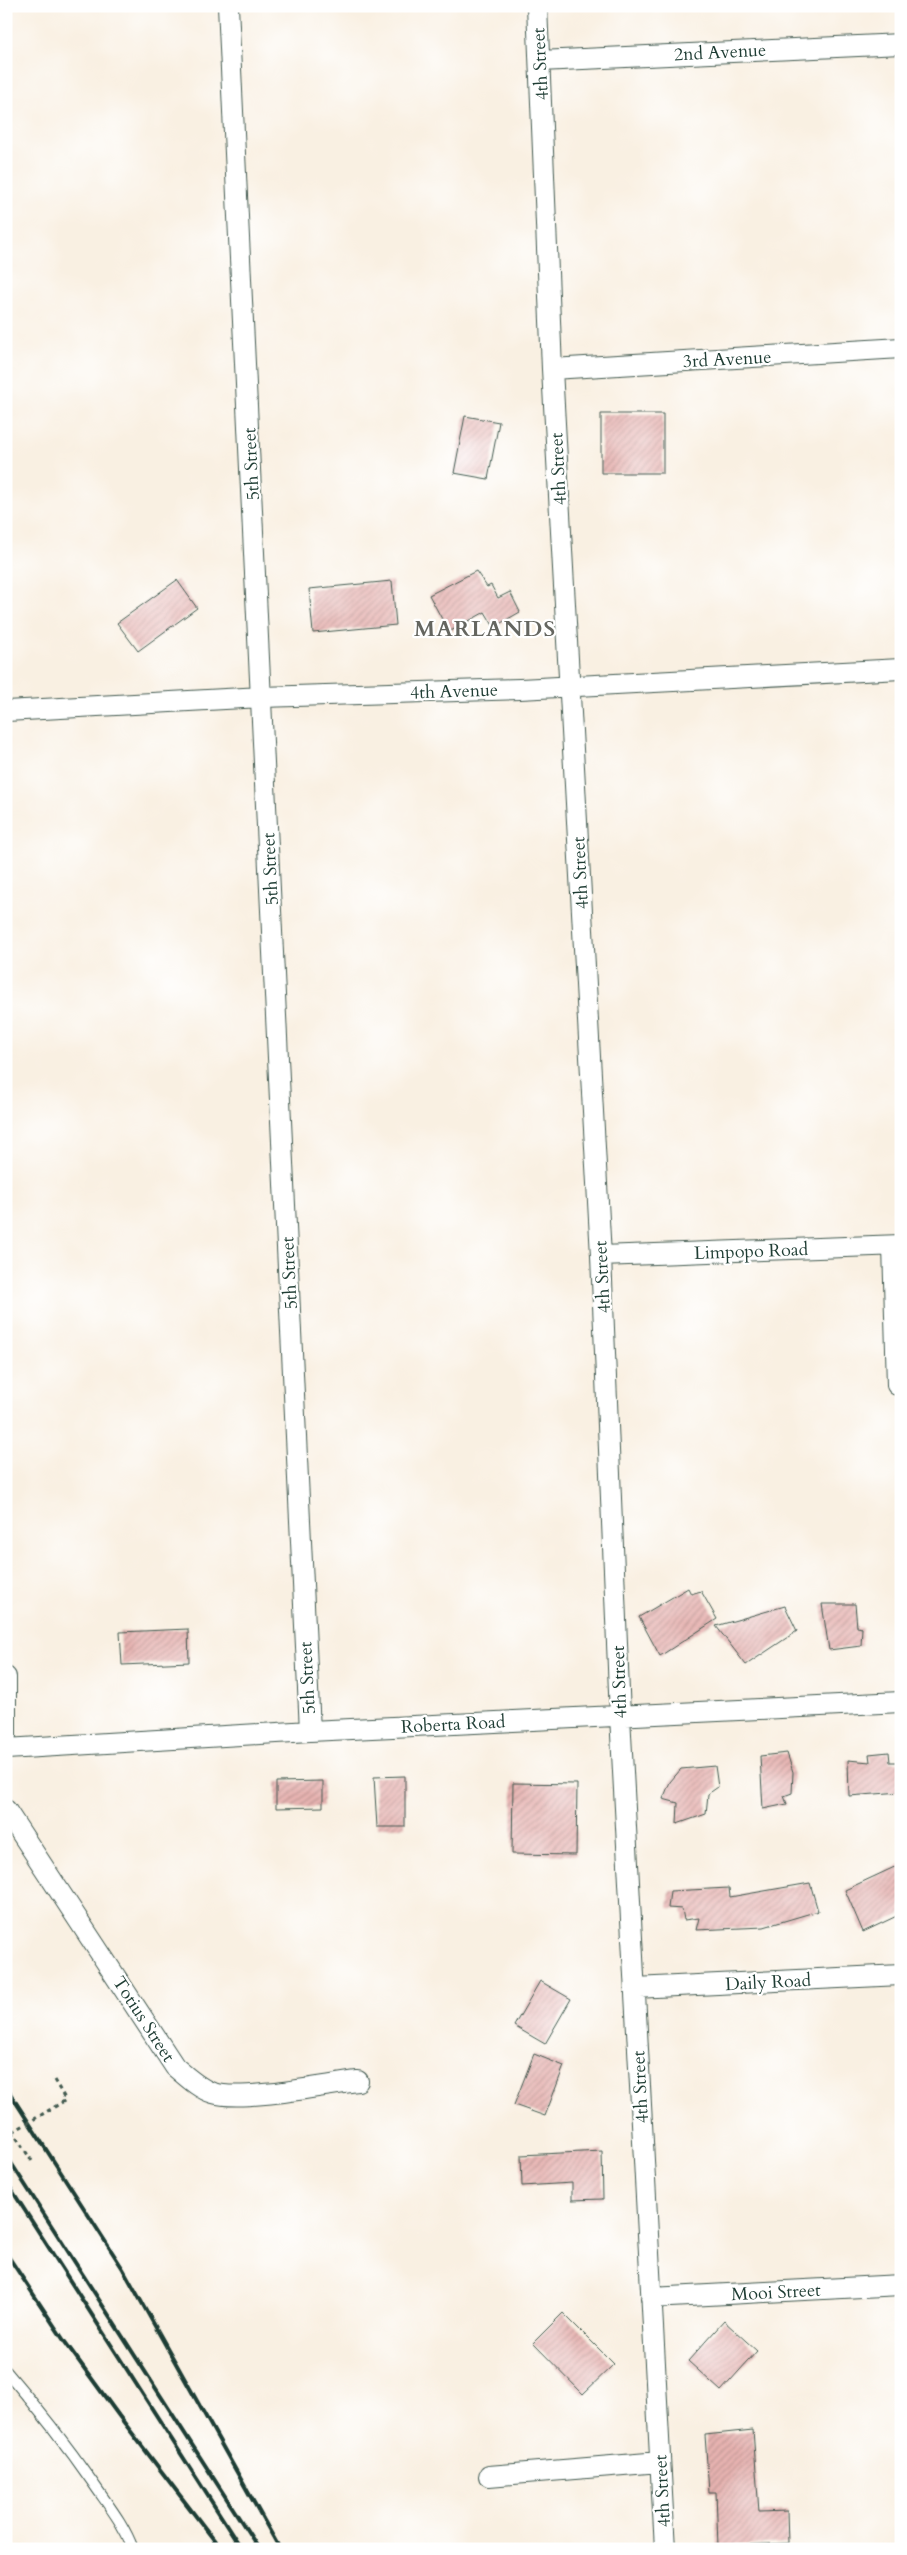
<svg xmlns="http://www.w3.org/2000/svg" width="907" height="2555" viewBox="0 0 907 2555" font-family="Cardo,serif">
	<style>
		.building { fill: url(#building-hatch) }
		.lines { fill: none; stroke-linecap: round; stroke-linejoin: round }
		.service-casing { stroke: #40584e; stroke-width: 12 }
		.minor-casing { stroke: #40584e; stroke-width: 22 }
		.path { stroke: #40584e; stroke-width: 3; stroke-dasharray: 4 4; stroke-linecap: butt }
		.service { stroke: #fff; stroke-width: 10 }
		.minor { stroke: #fff; stroke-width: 20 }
		.rail { stroke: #1f3d34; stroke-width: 4 }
		.path-bridge { stroke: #40584e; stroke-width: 3; stroke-dasharray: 4 4; stroke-linecap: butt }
		.labels { text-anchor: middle; stroke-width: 4.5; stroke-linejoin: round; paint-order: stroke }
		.street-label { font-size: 18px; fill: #1f3d34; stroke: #fff }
		.district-label { font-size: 22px; font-weight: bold; letter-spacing: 1px; fill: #656660; stroke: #fff }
	</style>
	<defs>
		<pattern id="building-hatch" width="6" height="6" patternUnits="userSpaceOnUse" patternTransform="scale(1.25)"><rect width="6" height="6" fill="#e7b3b1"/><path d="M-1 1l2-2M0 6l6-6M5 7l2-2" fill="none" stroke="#bb9391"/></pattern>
	</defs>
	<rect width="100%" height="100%" fill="#fff"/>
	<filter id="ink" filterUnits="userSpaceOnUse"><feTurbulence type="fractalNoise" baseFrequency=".02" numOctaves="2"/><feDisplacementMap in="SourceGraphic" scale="10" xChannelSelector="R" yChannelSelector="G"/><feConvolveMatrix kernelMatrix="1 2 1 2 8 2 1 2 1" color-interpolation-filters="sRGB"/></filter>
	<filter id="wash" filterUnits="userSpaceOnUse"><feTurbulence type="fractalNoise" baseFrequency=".0096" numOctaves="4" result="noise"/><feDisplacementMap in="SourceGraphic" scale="20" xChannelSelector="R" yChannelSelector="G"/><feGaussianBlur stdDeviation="1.12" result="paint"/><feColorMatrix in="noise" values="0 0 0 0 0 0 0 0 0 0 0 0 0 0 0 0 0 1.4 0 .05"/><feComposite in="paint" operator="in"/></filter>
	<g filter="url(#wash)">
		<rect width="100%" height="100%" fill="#f9f0e2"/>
		<g id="blocks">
			<path class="building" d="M601,414H663V473H601Z
				M465,416L499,422L488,479L454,473Z
				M476,571L487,587L491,585L498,598L510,592L520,612L494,627L485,612L449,632L429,595Z
				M177,580L197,608L138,651L117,623Z
				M392,581L396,625L313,633L309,589Z
				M688,1588L691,1594L701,1591L717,1619L660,1656L639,1617Z
				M822,1604H855L857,1627L862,1628L861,1646L829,1650Z
				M785,1606L797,1631L746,1665L716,1626Z
				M188,1629L189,1662L122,1665L120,1632Z
				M889,1752L890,1762H901V1792L849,1796L848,1760L870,1762L869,1754Z
				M787,1753L793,1772L792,1793L784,1796L787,1804L763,1809L760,1756Z
				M715,1766L718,1787L708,1794L706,1814L677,1824L678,1803L663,1799L670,1782L681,1769Z
				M405,1776V1827H377L374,1777Z
				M323,1781V1807L276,1808V1782Z
				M513,1783L577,1784L576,1855L512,1854Z
				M901,1864V1914L863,1932L845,1890Z
				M810,1883L818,1911L764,1927L696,1930L699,1918L684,1920L682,1909L668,1908L670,1891L729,1888L730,1897Z
				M540,1981L571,1999L545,2044L514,2026Z
				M534,2054L564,2066L545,2116L514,2105Z
				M602,2151L603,2199L572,2200V2183L522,2186L521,2155Z
				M563,2313L614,2364L583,2394L533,2343Z
				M724,2321L757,2351L721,2391L688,2361Z
				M753,2430L759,2512L787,2511L788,2543L718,2546L716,2492H709L705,2435Z"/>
		</g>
	</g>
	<g filter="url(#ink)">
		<use href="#blocks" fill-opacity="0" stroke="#40584e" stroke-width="1"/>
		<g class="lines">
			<defs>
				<path id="service" d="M6,2371C37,2407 66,2444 93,2483C108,2505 124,2524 133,2549"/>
				<path id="minor" d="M228,6L310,1731
					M537,6L552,369L601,1256L620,1716L665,2549
					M540,61L901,44
					M552,369L901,348
					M6,711L262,697L520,689L901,669
					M893,1246L897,1385
					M601,1256L901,1245
					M6,1677V1736
					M6,1749L310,1731L901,1702
					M6,1810L175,2067C186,2076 199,2089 213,2093C241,2102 325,2085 358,2081
					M635,1988L901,1975
					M651,2298L901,2285
					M489,2476L660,2462"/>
			</defs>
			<use href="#service" class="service-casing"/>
			<use href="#minor" class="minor-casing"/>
			<path class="path" d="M54,2080L66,2100
				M12,2131L32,2161"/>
			<use href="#service" class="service"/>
			<use href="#minor" class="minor"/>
			<path class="rail" d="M6,2087L123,2269L280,2549
				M6,2155L259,2549
				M6,2181L242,2549
				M6,2253L65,2342L119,2416L221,2549"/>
			<path class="path-bridge" d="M6,2136L66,2100"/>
		</g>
	</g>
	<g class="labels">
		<g class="street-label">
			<text transform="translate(720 52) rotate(-3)" y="6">2nd Avenue</text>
			<text transform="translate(540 64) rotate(-93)" y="6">4th Street</text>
			<text transform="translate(727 359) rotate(-3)" y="6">3rd Avenue</text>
			<text transform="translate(251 464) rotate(-93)" y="6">5th Street</text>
			<text transform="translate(558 469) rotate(-93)" y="6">4th Street</text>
			<text transform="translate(454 691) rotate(-2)" y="6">4th Avenue</text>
			<text transform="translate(270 869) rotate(-93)" y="6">5th Street</text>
			<text transform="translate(580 873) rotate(-93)" y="6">4th Street</text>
			<text transform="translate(751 1251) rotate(-2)" y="6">Limpopo Road</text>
			<text transform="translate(289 1273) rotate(-93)" y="6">5th Street</text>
			<text transform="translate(602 1277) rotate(-93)" y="6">4th Street</text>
			<text transform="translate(307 1678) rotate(-93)" y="6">5th Street</text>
			<text transform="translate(619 1682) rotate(-92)" y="6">4th Street</text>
			<text transform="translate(453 1724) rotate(-3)" y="6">Roberta Road</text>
			<text transform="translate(768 1982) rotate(-3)" y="6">Daily Road</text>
			<text transform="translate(144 2019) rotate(57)" y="6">Totius Street</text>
			<text transform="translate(640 2087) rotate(-93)" y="6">4th Street</text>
			<text transform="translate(776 2292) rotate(-3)" y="6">Mooi Street</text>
			<text transform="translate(662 2491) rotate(-93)" y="6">4th Street</text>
		</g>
		<g class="district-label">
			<text x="485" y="636">MARLANDS</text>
		</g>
	</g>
	<rect width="907" height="2555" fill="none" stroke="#fff" stroke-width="25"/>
</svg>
